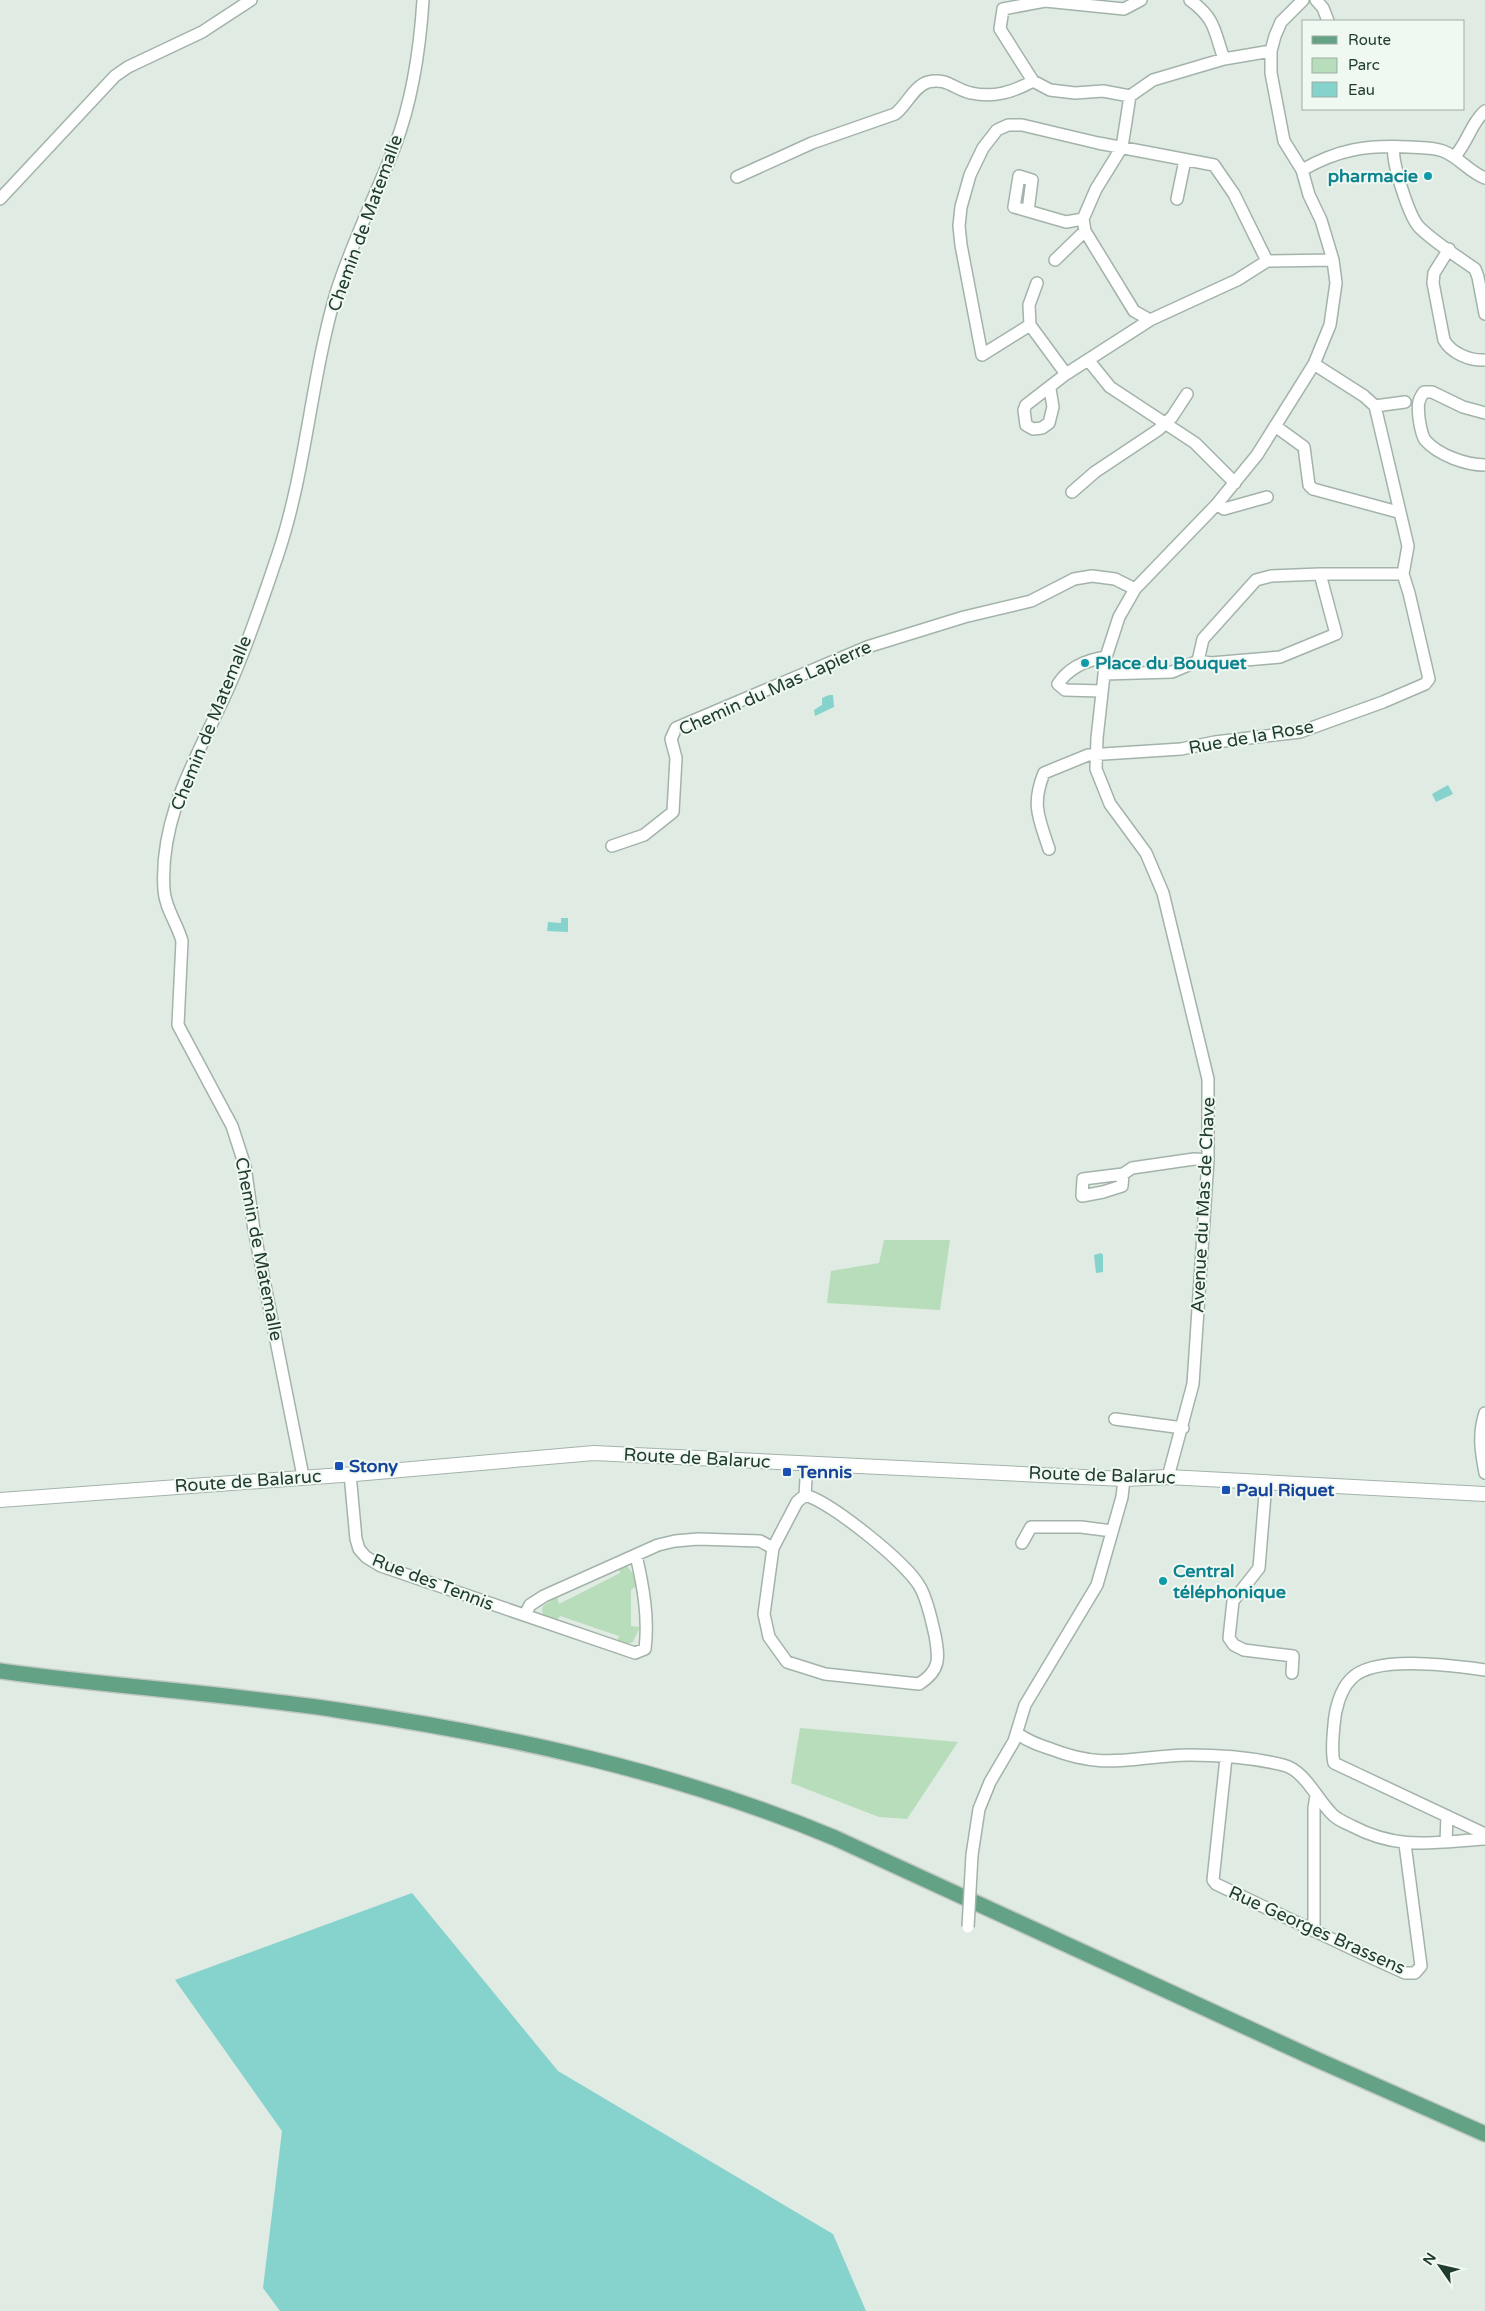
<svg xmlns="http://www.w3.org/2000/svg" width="1485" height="2311" viewBox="0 0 1485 2311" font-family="'Varela Round',sans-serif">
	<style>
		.green { fill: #b8ddba }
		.water { fill: #86d2cd }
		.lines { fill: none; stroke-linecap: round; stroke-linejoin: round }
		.minor-casing { stroke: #a3b3aa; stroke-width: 14 }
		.tertiary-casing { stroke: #a3b3aa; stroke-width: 16 }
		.primary-casing { stroke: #c1c8c4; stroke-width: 18 }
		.minor { stroke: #fff; stroke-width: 11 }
		.tertiary { stroke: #fff; stroke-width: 14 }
		.primary { stroke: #63a284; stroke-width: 15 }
		.minor-bridge-casing { stroke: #a3b3aa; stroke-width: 14; stroke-linecap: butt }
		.minor-bridge { stroke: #fff; stroke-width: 11 }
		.culture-dot { fill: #0f9aa8; stroke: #f0f8f2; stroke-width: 2 }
		.transit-dot { fill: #1a4fb4; stroke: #f0f8f2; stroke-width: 2 }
		.labels { text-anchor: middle; stroke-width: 4; stroke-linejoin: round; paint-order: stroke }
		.culture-label { font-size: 18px; font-weight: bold; fill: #0d838f; stroke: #f0f8f2; text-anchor: start }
		.street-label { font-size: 18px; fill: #203c2e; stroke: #f0f8f2 }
		.transit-label { font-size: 18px; font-weight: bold; fill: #164399; stroke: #f0f8f2; text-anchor: start }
	</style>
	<rect width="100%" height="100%" fill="#e0ebe4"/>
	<path class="green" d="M884,1240H950L940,1310L827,1303L831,1271L879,1263Z
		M619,1566H627L635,1576V1587L631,1590V1626L640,1627L633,1642L624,1645L616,1644L619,1636L560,1616L556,1622L544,1616L542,1611L543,1606L557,1597L559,1604L620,1573Z
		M800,1728L958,1742L907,1819L879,1817L791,1783Z"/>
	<path class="water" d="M829,695H833L834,707L815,716L814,710L822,705V698Z
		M1448,785L1453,794L1436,802L1432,794Z
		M561,918H568V932L547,931L548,922L561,923Z
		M1101,1253L1103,1255V1272L1096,1273L1094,1255Z
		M412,1893L558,2071L833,2234L866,2311H280L263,2288L282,2131L175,1980Z"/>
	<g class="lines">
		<defs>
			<path id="minor" d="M1190,0C1216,19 1214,31 1224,59
				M1316,0L1323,8L1328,21
				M1130,96L1103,91L1075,93L1050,90L1033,81L1000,29L1003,9L1045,1L1124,9L1141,0
				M1394,147C1391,161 1409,216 1419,227C1435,243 1457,256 1475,269L1478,277L1485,314
				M1455,156C1468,142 1471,123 1485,111
				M1302,170C1339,149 1366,145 1409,147C1420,148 1432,147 1443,151C1459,157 1469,172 1485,178
				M737,177L812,143L895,114C906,106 914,86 928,82C947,77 955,90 971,93C994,98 1013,92 1033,81
				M0,199L115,76L128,67L202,32L251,0
				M1177,199L1185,160
				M1028,211L1014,207L1019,176L1032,180L1028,211L1066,222L1083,219
				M1449,249L1434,273L1433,283L1444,340C1451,353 1470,361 1485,360
				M1055,260L1085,231
				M1037,283L1029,305L1030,325L1066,374
				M1150,320L1134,311L1085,231L1083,219L1096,189L1122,147L1130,96L1153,80L1224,59L1271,51
				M1030,325L982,355L961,245L959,226L961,207L970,175L983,148L997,130L1008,125H1022L1098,143L1214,165L1234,194L1267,261
				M1089,361L1110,387L1195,443L1235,483
				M1314,364L1364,396L1375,406L1408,546L1403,574
				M1050,389L1053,407L1049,423L1042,428L1033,429L1026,425L1024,410L1026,405L1066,374L1150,320L1237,280L1267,261L1333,260
				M1375,406L1405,402
				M1485,413L1463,407L1432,392H1424C1417,401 1418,407 1419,418C1420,424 1421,434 1425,440C1438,455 1466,465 1485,465
				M1275,426L1304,447L1309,485L1313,489L1398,512
				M1072,492L1095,472L1158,430L1172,417L1187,394
				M1217,504L1224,509L1267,497
				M1104,674L1172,672L1198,661L1211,663L1280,657L1336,634L1320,574
				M1101,691L1065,690L1058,684C1069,667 1086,660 1106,657
				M612,846L644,835L673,812L676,758L671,739L676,728L867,647L964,617L1031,601L1074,579L1092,576L1115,579L1135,589
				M1049,849C1039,818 1031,805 1044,773L1088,755L1181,749L1215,742L1300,732L1383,702L1425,684L1429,679L1409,593L1403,574H1320L1271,576L1256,580L1203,639L1198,661
				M1123,1174L1122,1186L1103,1192L1082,1196L1083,1179L1123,1174L1132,1168L1194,1159L1208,1160
				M1485,1413C1478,1434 1481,1452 1485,1473
				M1115,1419L1183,1428
				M350,1474L356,1539L359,1549L366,1557L381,1566L635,1653L645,1649C649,1617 643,1586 636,1555
				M303,1476L254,1230L245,1166L232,1126L178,1025L182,941C177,923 165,908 164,890C159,815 199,754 228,689C247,646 263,599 278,554C306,471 311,378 336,293C352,242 376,195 395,146C412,101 420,48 423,0
				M1168,1477L1193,1384L1208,1160V1079L1163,893L1146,853L1110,804L1096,769L1097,738L1106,657L1119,617L1135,589L1217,504L1257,455L1314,364L1330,325L1336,283L1333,260L1321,220L1309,195L1302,170L1284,141L1271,73V51L1275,36L1281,22L1303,0
				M1266,1482L1259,1568L1233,1601L1229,1638L1234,1645L1244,1650L1293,1656L1292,1673
				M805,1495C831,1502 907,1563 920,1587C928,1601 931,1619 935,1635C939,1658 941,1670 919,1684L825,1674L787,1662L769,1637L764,1614L773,1548L797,1502L805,1495L807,1463
				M1022,1543L1031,1527H1081L1112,1531
				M525,1615L530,1605L544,1596L658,1545L675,1541L698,1539L760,1541L773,1548
				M1485,1670C1455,1666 1374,1654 1351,1679C1340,1690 1335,1710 1334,1725C1333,1737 1331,1750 1334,1763L1485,1834
				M1017,1733C1027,1741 1039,1745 1051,1749C1107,1771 1133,1756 1189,1755C1217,1755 1255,1758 1283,1765C1305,1770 1317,1800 1333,1815C1338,1820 1346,1823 1352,1826C1399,1851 1435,1842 1485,1839
				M1226,1758L1213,1880L1216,1884L1359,1952L1405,1973H1415L1421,1966L1405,1844
				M1446,1842L1447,1816
				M972,1855L979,1809L990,1782L1014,1741L1025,1705L1097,1585L1122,1497L1124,1479
				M1314,1931V1808L1316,1795"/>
			<path id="tertiary" d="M0,1500L355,1474L594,1453L1124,1479L1168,1477L1485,1494"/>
			<path id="primary" d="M0,1671C112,1687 225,1693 337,1710C507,1735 677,1772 835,1838L1311,2057L1485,2134"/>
		</defs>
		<use href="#minor" class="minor-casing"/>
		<use href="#tertiary" class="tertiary-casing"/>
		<use href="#primary" class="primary-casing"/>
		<use href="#minor" class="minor"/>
		<use href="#tertiary" class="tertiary"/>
		<use href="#primary" class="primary"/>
		<defs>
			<path id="minor-bridge" d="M968,1927L972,1855"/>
		</defs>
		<use href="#minor-bridge" class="minor-bridge-casing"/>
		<use href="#minor-bridge" class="minor-bridge"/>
	</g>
	<g class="culture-dot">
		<circle cx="1428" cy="176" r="5"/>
		<circle cx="1085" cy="663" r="5"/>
		<circle cx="1163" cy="1581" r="5"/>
	</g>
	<g class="transit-dot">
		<rect x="334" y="1461" width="10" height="10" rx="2.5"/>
		<rect x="782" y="1467" width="10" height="10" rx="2.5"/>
		<rect x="1221" y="1485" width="10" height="10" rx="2.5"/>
	</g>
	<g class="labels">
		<g class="culture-label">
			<text x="1418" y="182" text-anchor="end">pharmacie</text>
			<text x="1095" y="669">Place du Bouquet</text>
			<text x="1173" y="1577">Central<tspan x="1173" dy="21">téléphonique</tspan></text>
		</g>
		<g class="street-label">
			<text transform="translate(365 223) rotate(-70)" y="6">Chemin de Matemalle</text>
			<text transform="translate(775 688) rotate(-24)" y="6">Chemin du Mas Lapierre</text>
			<text transform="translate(211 723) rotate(-68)" y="6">Chemin de Matemalle</text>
			<text transform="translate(1251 737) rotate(-10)" y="6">Rue de la Rose</text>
			<text transform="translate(1203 1205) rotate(-87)" y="6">Avenue du Mas de Chave</text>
			<text transform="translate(259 1249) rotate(79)" y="6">Chemin de Matemalle</text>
			<text transform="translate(697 1458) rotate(3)" y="6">Route de Balaruc</text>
			<text transform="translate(1102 1475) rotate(2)" y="6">Route de Balaruc</text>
			<text transform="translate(248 1481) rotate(-4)" y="6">Route de Balaruc</text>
			<text transform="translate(433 1582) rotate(21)" y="6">Rue des Tennis</text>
			<text transform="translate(1317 1930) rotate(24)" y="6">Rue Georges Brassens</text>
		</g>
		<g class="transit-label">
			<text x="349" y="1472">Stony</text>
			<text x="797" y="1478">Tennis</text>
			<text x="1236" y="1496">Paul Riquet</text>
		</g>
	</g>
	<rect x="1302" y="20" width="162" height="90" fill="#f0f8f2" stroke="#9dada4"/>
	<rect x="1312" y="36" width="25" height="8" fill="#63a284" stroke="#9dada4"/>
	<text x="1348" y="45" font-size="15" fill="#203c2e">Route</text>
	<rect x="1312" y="58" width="25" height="15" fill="#b8ddba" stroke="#9dada4"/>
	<text x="1348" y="70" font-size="15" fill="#203c2e">Parc</text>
	<rect x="1312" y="82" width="25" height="15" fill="#86d2cd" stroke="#9dada4"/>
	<text x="1348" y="95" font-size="15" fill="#203c2e">Eau</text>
	<g transform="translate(1440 2266) rotate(304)" stroke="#f0f8f2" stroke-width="4" paint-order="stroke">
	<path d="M0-4L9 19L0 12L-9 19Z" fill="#203c2e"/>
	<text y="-8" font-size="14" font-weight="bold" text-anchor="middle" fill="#203c2e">N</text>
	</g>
</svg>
